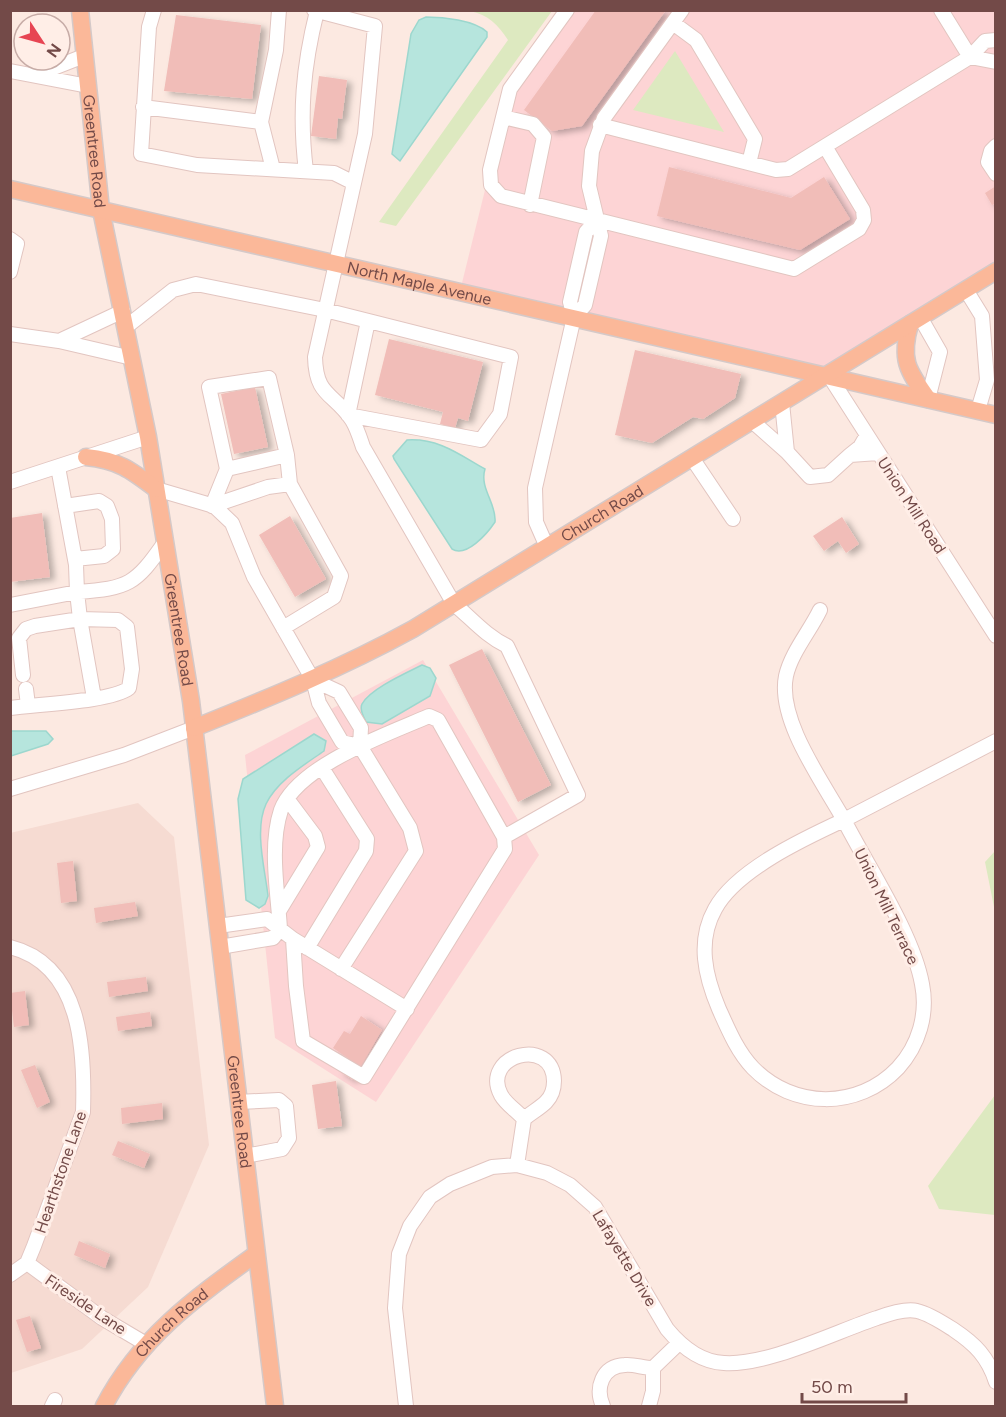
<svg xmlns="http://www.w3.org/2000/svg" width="1006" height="1417" viewBox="0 0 1006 1417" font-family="Figtree,sans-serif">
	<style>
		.residential { fill: #f6dbd2 }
		.commercial { fill: #fdd4d5 }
		.green { fill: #dde9c0 }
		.water { fill: #b6e5dd; stroke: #9cd7ce; stroke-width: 1.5 }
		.building { fill: #f1bdb8; filter: url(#shadow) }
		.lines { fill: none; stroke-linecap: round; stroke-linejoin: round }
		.minor-casing { stroke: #e2c5c0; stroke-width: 16 }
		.major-casing { stroke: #d5c9c8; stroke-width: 19 }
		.minor { stroke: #fff; stroke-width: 14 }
		.major { stroke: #fbb899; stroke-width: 16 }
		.labels { text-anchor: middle; stroke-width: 6; stroke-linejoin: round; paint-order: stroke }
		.street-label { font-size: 16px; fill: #734a48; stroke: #ffeee7 }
	</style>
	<defs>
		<filter id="shadow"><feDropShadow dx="5" dy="3" stdDeviation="3" flood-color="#0004"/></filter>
	</defs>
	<rect width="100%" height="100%" fill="#fce9e1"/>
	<path class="residential" d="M138,803L174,837L209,1145L148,1287L82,1349L11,1373L10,833Z"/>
	<path class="commercial" d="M567,11H995V271L828,374L460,291L510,89Z
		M423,660L539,855L376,1102L275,1038L245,755Z"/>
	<path class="green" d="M469,11H552L396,226L379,222L508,40C498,25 488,14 469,11Z
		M675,51L724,132L633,110Z
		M995,851V912L985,862Z
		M995,1095V1215L939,1209L928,1186Z"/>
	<path class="water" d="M426,17C443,17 474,20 487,32V37L400,161L392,154L411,34L419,20Z
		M407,440C439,438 460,455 485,469C479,488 497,504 495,522C487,534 466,558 452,549L394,459L393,456Z
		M422,665L430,668L436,678L430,696L382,724L366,722C364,717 359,710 362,704C370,689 406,673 422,665Z
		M11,731H46L53,739L48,744L11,756Z
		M314,734L326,741L324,751C304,765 277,781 266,804C254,830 265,869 268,896L265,904L259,908L246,900L238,799L243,779Z"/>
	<path class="building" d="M596,10H666L582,126L552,131L524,110Z
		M176,15L261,25L252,99L164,91Z
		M319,76L347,80L342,119L338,118L336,139L311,136Z
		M669,167L791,198L824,177L850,219L800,250L657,216Z
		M996,186V203L992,205L985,193Z
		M389,339L483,362L468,421L458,418L455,428L440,424L443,412L375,395Z
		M635,350L741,374L735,398L703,419L693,417L652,443L615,435Z
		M255,387L268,447L234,454L221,394Z
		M42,513L50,577L10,582V518Z
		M290,516L326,579L295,597L259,535Z
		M842,517L859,544L846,553L838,541L824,551L813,536Z
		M482,649L551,785L518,802L449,665Z
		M73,861L77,901L61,903L57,863Z
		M135,902L138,916L96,923L94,908Z
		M146,977L148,991L109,997L107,982Z
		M25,991L29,1025L14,1027L10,993Z
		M150,1012L152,1026L118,1031L116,1017Z
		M361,1016L382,1030L353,1080L339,1071L348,1058L333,1048L344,1031L350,1034Z
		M35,1065L50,1102L37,1108L21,1070Z
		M336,1081L342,1126L318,1129L312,1085Z
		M162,1103L163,1119L122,1124L121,1108Z
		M118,1141L150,1154L144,1168L112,1155Z
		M79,1241L110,1254L105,1268L74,1255Z
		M30,1316L41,1348L27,1352L16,1320Z"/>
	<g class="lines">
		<defs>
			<path id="minor" d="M154,10L149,27L141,154L197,165L334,173L354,183
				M314,10L375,26L365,134L315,357C316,397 333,392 352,420C357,428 360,438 363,447L454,604C472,619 486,636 507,646L578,795L504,837
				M567,10L510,89L490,170L491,185L501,196L794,269L859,229L864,220L863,210L826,148
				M941,10L970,57L996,62
				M673,23L696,40L755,139L749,163
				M10,71L88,86
				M38,74L84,56
				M143,107L261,122
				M503,117L533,124L544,137L530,205
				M600,125L776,170L788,169L970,57L985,41L996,40
				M996,146L991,151L988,162L996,174
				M273,169L261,122L276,50L279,10
				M306,171C299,114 303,67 317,11
				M10,239L17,244L10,272
				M966,290L982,316L987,380L978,410
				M574,317L585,305L601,236L589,186L592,151L604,118L682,10
				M920,317L940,352L928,399
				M126,327L173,290L196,284L325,310L511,357L500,414L481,440L348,415L368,321
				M10,334L59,341L132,358
				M59,341L123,311
				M828,374L996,636
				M752,421L787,452L782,403
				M867,435L860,447L850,455L878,453
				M787,452L810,477L828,475L850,455
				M287,455L290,484
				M692,458L733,519
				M10,482L148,437
				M156,489L214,506L232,523L254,577L313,680L319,703L342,742L360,746
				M65,506L99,501L107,506L112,519L113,549L104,556L75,559
				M212,506L227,469L209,387L269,378L287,455L227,469
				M212,506L268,487L290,484L341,576L334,597L283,628
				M547,547L536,522L535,488L574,317L570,302L586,232L596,221
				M10,605L77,592L76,565L58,467
				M820,610C810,631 791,653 786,676C777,720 823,782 844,820L996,741
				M23,675L19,638L26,629L35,626L80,619L77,592C129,588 135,585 165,542
				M313,680L339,692L361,728L360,746L410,828L416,851L341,969
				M26,689L28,705
				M10,708C37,704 111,702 129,688L132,669L127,627L118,620L80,619L94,698
				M10,789L124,755L194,728
				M844,820C868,867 913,934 922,984C928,1014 919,1045 898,1068C858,1110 793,1109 753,1068C737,1051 728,1029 719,1009C705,976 697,941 715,909C736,870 805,838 844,820Z
				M279,911L318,847L315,836L288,800
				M218,926L267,919L293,939L407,1009
				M10,947C82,965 85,1051 83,1112L34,1246L27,1263L10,1275
				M220,947L273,938L280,929C278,893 269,846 281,810C298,765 388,734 429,716L438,720L504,837L505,849L364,1077L303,1041L296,986L293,939
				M307,948L366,851L367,839L322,768
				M238,1102L279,1100L286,1106L289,1138L282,1149L245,1156
				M517,1165L524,1119C517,1111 506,1104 501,1095C480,1055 553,1035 554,1081C554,1088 552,1096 546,1102C540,1108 531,1113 524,1119
				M27,1263L102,1318L146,1344
				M52,1406L55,1400
				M406,1406L395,1308L399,1254L410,1226L430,1197L450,1184L492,1167L517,1165L547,1173L570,1185L595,1207L667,1329C681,1346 701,1362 724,1363C767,1366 835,1332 877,1318C888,1314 906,1308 917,1311C930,1314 943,1323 954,1330C975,1344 988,1357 996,1382
				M603,1406C595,1388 602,1366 625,1365C634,1364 643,1368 653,1368L679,1343
				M649,1406L653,1391V1368"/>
			<g id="major">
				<path id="s1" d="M80,10L101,210L148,437L191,701L275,1406"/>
				<path id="s2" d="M10,189L996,415"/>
				<path d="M910,324C900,359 907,370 928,399"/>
				<path d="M86,457C118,460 131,470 156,489"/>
				<path id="s3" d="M194,728C269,698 342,668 413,629L996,271"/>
				<path id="s4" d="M104,1406C140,1337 195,1298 256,1254"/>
			</g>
		</defs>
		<use href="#minor" class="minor-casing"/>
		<use href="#major" class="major-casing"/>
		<use href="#minor" class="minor"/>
		<use href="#major" class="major"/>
	</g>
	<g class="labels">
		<g class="street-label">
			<text dy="6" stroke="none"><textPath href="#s1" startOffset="142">Greentree Road</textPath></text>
			<text dy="6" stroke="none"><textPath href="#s2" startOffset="420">North Maple Avenue</textPath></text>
			<text transform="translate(912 505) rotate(57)" y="6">Union Mill Road</text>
			<text dy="6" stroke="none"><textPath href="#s3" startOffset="462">Church Road</textPath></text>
			<text dy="6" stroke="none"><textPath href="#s1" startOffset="628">Greentree Road</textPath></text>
			<text transform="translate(887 906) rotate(64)" y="6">Union Mill Terrace</text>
			<text dy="6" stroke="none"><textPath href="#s1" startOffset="1114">Greentree Road</textPath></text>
			<text transform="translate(60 1172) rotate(-71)" y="6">Hearthstone Lane</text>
			<text transform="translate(625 1258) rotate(59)" y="6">Lafayette Drive</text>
			<text transform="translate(86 1304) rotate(34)" y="6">Fireside Lane</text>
			<text dy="6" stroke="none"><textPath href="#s4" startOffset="108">Church Road</textPath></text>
		</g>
	</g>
	<rect width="1006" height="1417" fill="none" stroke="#734a48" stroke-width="24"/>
	<g transform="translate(42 42) rotate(126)"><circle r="28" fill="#ffeee7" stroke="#c7aca7" stroke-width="1.5"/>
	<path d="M0-4.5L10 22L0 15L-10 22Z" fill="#e74553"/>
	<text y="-9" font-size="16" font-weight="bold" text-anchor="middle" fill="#734a48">N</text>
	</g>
	<path d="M802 1393v9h104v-9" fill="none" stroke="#734a48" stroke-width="3"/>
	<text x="811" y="1393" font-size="18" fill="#734a48" stroke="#ffeee7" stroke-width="4.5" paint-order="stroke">50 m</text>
</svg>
